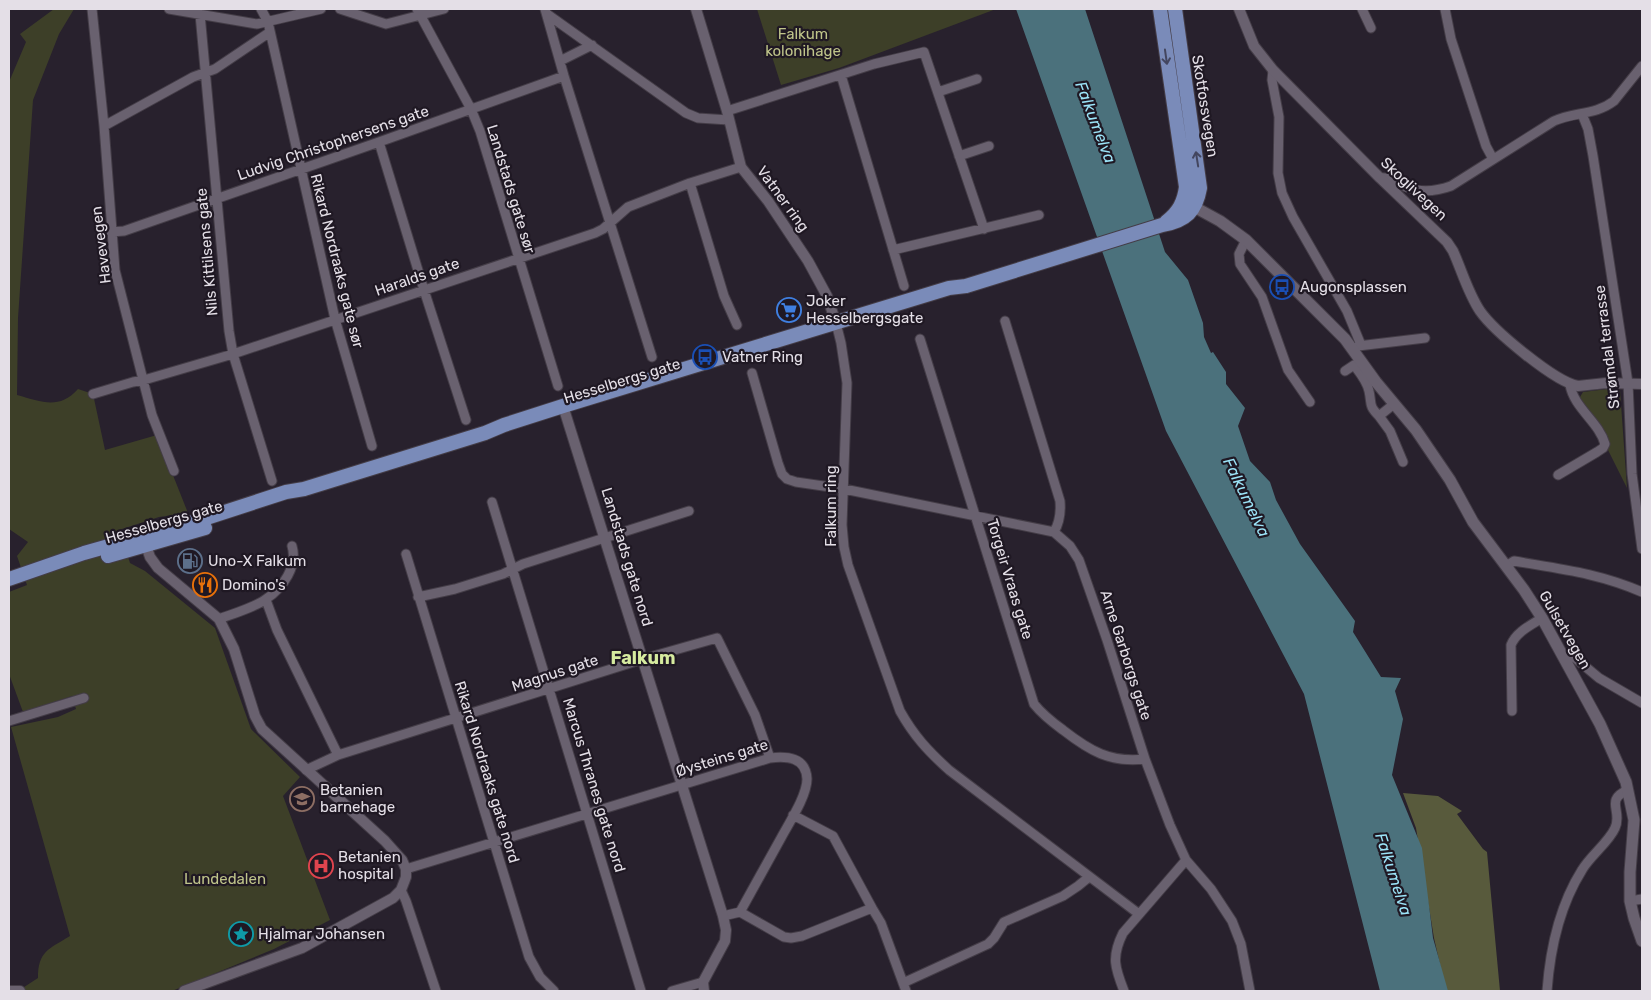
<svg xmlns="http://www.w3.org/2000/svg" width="1651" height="1000" viewBox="0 0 1651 1000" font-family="Rubik,sans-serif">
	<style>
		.green { fill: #3d3f28 }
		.forest { fill: #585a3c }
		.water { fill: #4b717c }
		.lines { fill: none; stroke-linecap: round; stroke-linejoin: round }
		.minor-casing { stroke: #443d47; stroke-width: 11 }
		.tertiary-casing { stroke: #443d47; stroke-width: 12 }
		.secondary-casing { stroke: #443d47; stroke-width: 13 }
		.primary-casing { stroke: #443d47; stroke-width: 16 }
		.minor { stroke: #69616f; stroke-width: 9 }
		.tertiary { stroke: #69616f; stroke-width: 10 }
		.secondary { stroke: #69616f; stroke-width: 11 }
		.primary { stroke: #7a8bb9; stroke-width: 14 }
		.oneway { stroke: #43465f }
		.labels { text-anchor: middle; stroke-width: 4.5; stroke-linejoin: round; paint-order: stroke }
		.park-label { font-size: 15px; fill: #bfc48a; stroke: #1f1823 }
		.street-label { font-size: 15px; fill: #e4dfe7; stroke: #1f1823 }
		.poi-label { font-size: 15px; fill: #e4dfe7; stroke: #1f1823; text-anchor: start }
		.water-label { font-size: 16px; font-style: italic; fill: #9ce4f8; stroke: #1f1823 }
		.quarter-label { font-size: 18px; font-weight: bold; fill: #d6eb9f; stroke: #1f1823 }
	</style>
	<rect width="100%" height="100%" fill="#28212d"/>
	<path class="green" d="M54,9H74L59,34L33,100L18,318L17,395C42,402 59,410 78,389L93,394L105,450L157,435L188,513L159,517L119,530L130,563L145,571L215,628L251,729L300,777L283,796L330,920L274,949L172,991H18L38,978C38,951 49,949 70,936L11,727L58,717L76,709L72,696L23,712L9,674V592L27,585L17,556L28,542L9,529V82L26,42L20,34Z
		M757,9H996L839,68L781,85Z
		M1616,388L1620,390L1627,488L1608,450V439L1588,411L1580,397L1583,392Z"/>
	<path class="forest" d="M1403,793L1438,796L1462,811L1457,814L1483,849L1487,852L1500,991H1446L1434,938L1416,828Z"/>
	<path class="water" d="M1016,9H1085L1165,252L1188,280L1203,323L1204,337L1211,353L1213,352L1226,372V384L1245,408L1238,426L1250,461L1270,482L1276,500L1300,544L1355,621L1353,632L1381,677L1401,678L1395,691L1403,719L1392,775L1422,848L1433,938L1448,991H1380L1304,694L1166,431Z"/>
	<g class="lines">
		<defs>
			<path id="minor" d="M92,9L104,126L115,270L152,415L174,471
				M169,9L257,24L321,9
				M261,9L268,22L335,319L372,446
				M340,9L386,24L444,9
				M417,9L471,109L480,131L558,386
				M545,9L564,76L652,357
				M1362,9L1371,28
				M1445,9L1451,39L1486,146L1493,159
				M200,14L229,331L233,354L272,481
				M547,14L686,113L698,118L729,120
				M560,61L592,45
				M1273,70L1272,80L1279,117L1278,173L1282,193L1293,217L1347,311L1361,345
				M841,75L904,286
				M938,92L977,79
				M727,111L874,64L924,52L984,229
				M1582,114L1588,129L1593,156L1628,383L1632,474L1642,549
				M104,126L193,77L215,69L270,32
				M379,142L424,290L466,420
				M959,156L989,146
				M1380,178C1389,176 1398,183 1406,187C1421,193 1437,191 1451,186L1554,121C1574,112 1596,115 1614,101L1642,66
				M690,183L724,296L737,325
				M111,232L124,231L379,142L564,76
				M1246,240L1239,254L1240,264L1262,297L1288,370L1310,402
				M893,250L1039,215
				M1005,321L1060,501C1061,513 1060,522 1054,532L1070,546L1079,560L1107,640L1145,759L1170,825L1186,860L1211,889L1232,921L1241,944L1250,991
				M836,323L841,343L847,383L842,525L844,547L848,565L900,711C914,736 928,751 949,770L1139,914
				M920,339L1034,704C1042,714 1052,722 1063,730C1090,751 1110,763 1145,759
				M1358,346L1425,338
				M1345,371L1354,365C1360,373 1367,381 1369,391C1372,404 1368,405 1379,416
				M752,373L778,463L782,474L787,479L796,482L844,489L1054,532
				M93,394L133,382L144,380L233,354L595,233L603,229L628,207L690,183L741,167
				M1394,404L1379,416L1390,431L1403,462
				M1558,475L1597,452L1603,448L1605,444C1599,422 1574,408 1570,385
				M492,502L641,991
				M406,554L529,957L540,977L554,991
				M1506,566L1514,561C1560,569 1598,573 1642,592
				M418,597L455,589L503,574L523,564L689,511
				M266,600L277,630L338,755
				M219,619C232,614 256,607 266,599C283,588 298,566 292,546
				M1565,658L1571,657L1575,658L1599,678L1642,703
				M1512,711L1511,645C1516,632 1531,625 1542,618
				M9,721L84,698
				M306,770L338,755L643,659L717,638L755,715L770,758
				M793,815L833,836L872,908
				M406,869L770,758C787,756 806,757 807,779C807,796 789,823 781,838C767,863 754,887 740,912L723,916
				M401,890L406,901L436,991
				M1630,901L1642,899
				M740,912L784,937L791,938L802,936L872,908L881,923L906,991
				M903,983L988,944L994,938L1004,922L1063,896L1078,886L1089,877
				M672,991L703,982
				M1124,991C1115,968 1111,957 1123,933L1186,860
				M1547,991C1550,950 1560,905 1582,870C1590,856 1609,842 1615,828C1623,811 1604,800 1628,790"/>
			<path id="tertiary" d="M696,9L727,111L741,167L768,201L808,261L827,296L836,323
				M1239,9L1254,46L1273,70L1380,178L1447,242L1453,251C1462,271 1468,293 1480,311C1494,331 1555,382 1578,386L1606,383L1642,384
				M563,406L723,916L726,930L725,941L703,982L704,991
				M144,540L150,557L158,568L219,619L234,649L255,716L262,729L385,841L402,860L406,869V877L401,890L393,898L302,948L184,991
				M9,991H20"/>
			<path id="secondary" d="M1187,203L1220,221L1246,240L1345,339L1376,382L1416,430L1450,480L1473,522L1524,590L1542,618L1600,724L1626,782L1634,820L1630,872V901L1634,918L1642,941"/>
			<path id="primary" d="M1160,9L1186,187C1184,202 1179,212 1166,222
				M108,556L205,528
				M9,579L84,553L197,521L286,492L304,489L485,433L504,425L563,406L949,288L966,286L1162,225C1186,221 1196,211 1200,188L1175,9"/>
		</defs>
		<use href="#minor" class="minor-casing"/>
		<use href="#tertiary" class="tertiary-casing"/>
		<use href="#secondary" class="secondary-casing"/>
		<use href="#primary" class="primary-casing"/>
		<use href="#minor" class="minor"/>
		<use href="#tertiary" class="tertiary"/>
		<use href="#secondary" class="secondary"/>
		<use href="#primary" class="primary"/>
	</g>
	<defs><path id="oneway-shaft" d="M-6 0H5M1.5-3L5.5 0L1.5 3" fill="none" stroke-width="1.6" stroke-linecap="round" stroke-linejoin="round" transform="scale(1.25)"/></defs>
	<g class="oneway">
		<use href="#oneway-shaft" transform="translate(1166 57) rotate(82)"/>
		<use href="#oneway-shaft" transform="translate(1197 159) rotate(-99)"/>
	</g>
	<defs>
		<symbol id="bus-ring" viewBox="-11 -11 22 22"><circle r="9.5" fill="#1f1823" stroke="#1a4fb4" stroke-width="1.5"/><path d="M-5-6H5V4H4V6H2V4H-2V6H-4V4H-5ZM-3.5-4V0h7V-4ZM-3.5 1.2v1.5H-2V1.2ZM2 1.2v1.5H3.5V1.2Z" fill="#1a4fb4"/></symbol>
		<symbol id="supermarket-ring" viewBox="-11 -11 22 22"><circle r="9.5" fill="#1f1823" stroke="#3f7fe0" stroke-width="1.5"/><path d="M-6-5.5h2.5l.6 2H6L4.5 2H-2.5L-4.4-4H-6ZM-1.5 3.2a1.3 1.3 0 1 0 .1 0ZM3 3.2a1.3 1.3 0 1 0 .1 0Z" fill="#3f7fe0"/></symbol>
		<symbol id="fuel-ring" viewBox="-11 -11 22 22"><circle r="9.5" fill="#1f1823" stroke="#5c6f8a" stroke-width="1.5"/><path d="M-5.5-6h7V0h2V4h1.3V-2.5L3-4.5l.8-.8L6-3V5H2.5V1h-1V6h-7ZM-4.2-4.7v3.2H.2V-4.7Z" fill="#5c6f8a"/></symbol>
		<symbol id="restaurant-ring" viewBox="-11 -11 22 22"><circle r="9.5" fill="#1f1823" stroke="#e8710a" stroke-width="1.5"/><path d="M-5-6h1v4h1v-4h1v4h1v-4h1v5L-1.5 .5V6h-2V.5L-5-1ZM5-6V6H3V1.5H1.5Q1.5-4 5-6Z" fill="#e8710a"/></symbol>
		<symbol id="school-ring" viewBox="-11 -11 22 22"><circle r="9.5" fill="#1f1823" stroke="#8d6e63" stroke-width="1.5"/><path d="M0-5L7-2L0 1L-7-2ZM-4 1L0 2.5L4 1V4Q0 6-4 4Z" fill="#8d6e63"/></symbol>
		<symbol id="hospital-ring" viewBox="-11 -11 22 22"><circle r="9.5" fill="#1f1823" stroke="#e0444e" stroke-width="1.5"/><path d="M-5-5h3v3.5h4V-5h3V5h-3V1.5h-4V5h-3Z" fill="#e0444e"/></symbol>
		<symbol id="sight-ring" viewBox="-11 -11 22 22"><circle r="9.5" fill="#1f1823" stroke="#0f9aa8" stroke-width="1.5"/><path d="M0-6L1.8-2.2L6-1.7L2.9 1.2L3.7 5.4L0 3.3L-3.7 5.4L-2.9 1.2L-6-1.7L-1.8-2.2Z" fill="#0f9aa8"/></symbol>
	</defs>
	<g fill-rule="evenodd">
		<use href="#bus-ring" x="1268" y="273" width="28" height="28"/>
		<use href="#supermarket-ring" x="775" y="296" width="28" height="28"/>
		<use href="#bus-ring" x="691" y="343" width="28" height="28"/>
		<use href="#fuel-ring" x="176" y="547" width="28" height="28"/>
		<use href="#restaurant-ring" x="191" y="571" width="28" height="28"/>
		<use href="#school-ring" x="288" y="785" width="28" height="28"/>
		<use href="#hospital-ring" x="307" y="852" width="28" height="28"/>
		<use href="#sight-ring" x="227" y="920" width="28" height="28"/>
	</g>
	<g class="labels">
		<g class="park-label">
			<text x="803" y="39">Falkum<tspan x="803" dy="17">kolonihage</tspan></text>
			<text x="225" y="884">Lundedalen</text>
		</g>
		<g class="street-label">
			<text transform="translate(1205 106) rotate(81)" y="5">Skotfossvegen</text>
			<text transform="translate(333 143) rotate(-19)" y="5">Ludvig Christophersens gate</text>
			<text transform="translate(511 189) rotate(73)" y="5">Landstads gate sør</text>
			<text transform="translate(1414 189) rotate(43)" y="5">Skoglivegen</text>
			<text transform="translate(783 199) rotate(54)" y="5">Vatner ring</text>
			<text transform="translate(101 245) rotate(-97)" y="5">Havevegen</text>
			<text transform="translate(207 252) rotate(-95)" y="5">Nils Kittilsens gate</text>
			<text transform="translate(337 261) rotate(76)" y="5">Rikard Nordraaks gate sør</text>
			<text transform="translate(417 277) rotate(-19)" y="5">Haralds gate</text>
			<text transform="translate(1607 347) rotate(-97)" y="5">Strømdal terrasse</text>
			<text transform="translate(622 381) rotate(-17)" y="5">Hesselbergs gate</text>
			<text transform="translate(831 506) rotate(-90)" y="5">Falkum ring</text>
			<text transform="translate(164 522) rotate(-16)" y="5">Hesselbergs gate</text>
			<text transform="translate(627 557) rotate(73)" y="5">Landstads gate nord</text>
			<text transform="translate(1010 579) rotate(73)" y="5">Torgeir Vraas gate</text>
			<text transform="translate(1565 630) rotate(60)" y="5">Gulsetvegen</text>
			<text transform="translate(1126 655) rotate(72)" y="5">Arne Garborgs gate</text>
			<text transform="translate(555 673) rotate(-18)" y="5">Magnus gate</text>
			<text transform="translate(722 758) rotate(-17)" y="5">Øysteins gate</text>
			<text transform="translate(487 772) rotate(73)" y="5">Rikard Nordraaks gate nord</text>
			<text transform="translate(594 785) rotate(73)" y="5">Marcus Thranes gate nord</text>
		</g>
		<g class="poi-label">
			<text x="1300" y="292">Augonsplassen</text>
			<text x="806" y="306">Joker<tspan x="806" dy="17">Hesselbergsgate</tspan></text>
			<text x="722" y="362">Vatner Ring</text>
			<text x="208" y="566">Uno-X Falkum</text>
			<text x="222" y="590">Domino's</text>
			<text x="320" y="795">Betanien<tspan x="320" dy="17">barnehage</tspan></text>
			<text x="338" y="862">Betanien<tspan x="338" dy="17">hospital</tspan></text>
			<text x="258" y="939">Hjalmar Johansen</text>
		</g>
		<g class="water-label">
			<text transform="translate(1096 122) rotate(69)" y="6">Falkumelva</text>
			<text transform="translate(1247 497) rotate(64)" y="6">Falkumelva</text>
			<text transform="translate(1394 874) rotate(72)" y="6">Falkumelva</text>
		</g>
		<g class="quarter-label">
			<text x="643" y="664">Falkum</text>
		</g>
	</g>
	<rect width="1651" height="1000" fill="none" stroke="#e4dfe7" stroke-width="20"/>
</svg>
